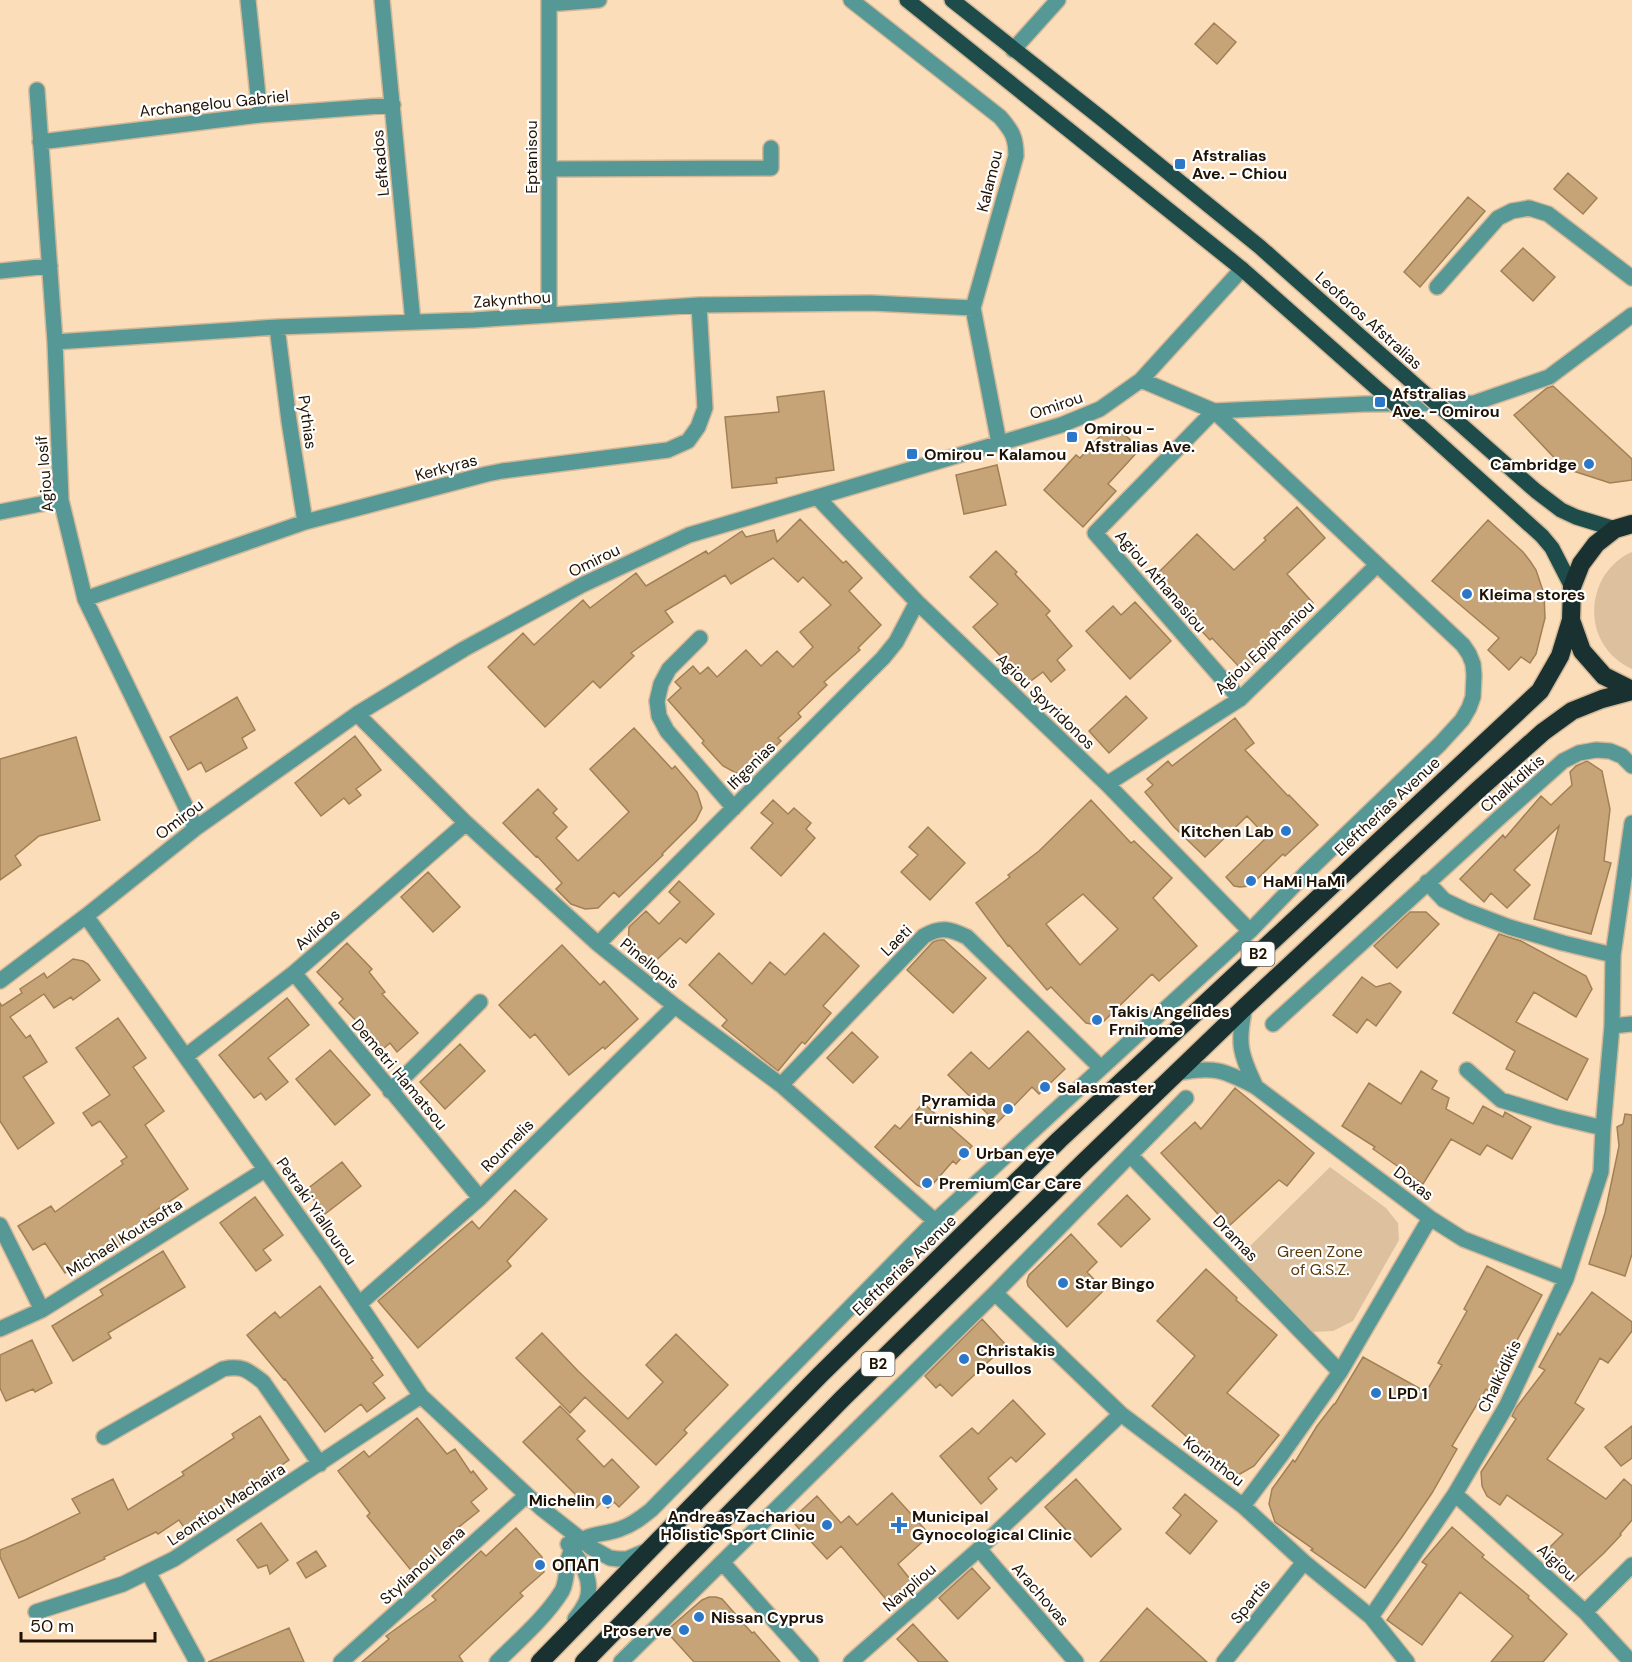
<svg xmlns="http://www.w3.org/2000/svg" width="1632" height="1662" viewBox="0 0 1632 1662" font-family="'DM Sans',sans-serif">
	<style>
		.green { fill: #ddc19f }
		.building { fill: #c7a477; stroke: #a28055; stroke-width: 1.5; fill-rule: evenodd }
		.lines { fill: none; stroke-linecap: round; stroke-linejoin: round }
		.minor-casing { stroke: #d3b898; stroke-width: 18 }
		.major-casing { stroke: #d3b898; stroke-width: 18 }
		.highway-casing { stroke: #d3b898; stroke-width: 21 }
		.minor { stroke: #559896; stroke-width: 15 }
		.major { stroke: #1d4c4b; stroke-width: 15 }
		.highway { stroke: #193130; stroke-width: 18 }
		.major-bridge-casing { stroke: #d3b898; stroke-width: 18; stroke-linecap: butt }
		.major-bridge { stroke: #1d4c4b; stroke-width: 15 }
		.poi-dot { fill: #2c77c7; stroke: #fff; stroke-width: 2 }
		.labels { text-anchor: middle; stroke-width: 4.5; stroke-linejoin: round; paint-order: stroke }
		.shield { fill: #fff; stroke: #62594e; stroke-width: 1.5 }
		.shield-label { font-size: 15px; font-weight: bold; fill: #1f1202 }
		.street-label { font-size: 16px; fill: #1f1202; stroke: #fff }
		.poi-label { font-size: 16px; font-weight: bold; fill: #1f1202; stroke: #fff; text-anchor: start }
		.park-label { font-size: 16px; fill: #57390a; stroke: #fff }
	</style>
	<rect width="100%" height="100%" fill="#fbddb9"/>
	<path class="green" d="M1632,552V669C1595,652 1584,610 1604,576C1611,566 1621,556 1632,552Z
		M1330,1167L1386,1208L1398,1223L1399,1240L1353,1321L1333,1331L1312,1332L1290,1317L1239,1257Z"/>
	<path class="building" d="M1214,23L1236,42L1217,64L1195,44Z
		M1568,173L1597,198L1583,214L1554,189Z
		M1468,197L1485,211L1420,287L1404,272Z
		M1523,248L1555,277L1533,301L1501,271Z
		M1553,386L1632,459V480L1610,483L1564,468L1514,415L1547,388Z
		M824,391L834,470L776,478L777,483L732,488L725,417L779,412L777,397Z
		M1121,431L1140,449L1108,484L1116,491L1083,527L1044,490L1076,455L1080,458L1100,436Z
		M997,465L1006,505L964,514L956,475Z
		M1297,507L1325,538L1287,574L1313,603L1274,638L1277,642L1244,672L1212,638L1210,640L1182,610L1184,608L1153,578L1197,534L1234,570L1266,540L1264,538Z
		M800,519L843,563L846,561L862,578L849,591L881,625L858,648L860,650L824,682L827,685L798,713L801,717L778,738L781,741L755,767L747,771L736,773L723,766L702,743L704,741L668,700L681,688L675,682L693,666L700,674L708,667L717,677L746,650L761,666L777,651L793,667L813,647L800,632L831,605L803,577L798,582L773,558L731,584L725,575L665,611L673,622L631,653L634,656L600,688L593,681L545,727L488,667L523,633L534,645L583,600L590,608L636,573L646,586L706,551L708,554L742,531L746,537L774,530L777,542Z
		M1488,520L1523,552L1530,561L1536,570L1544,594L1545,618L1536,654L1530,663L1521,657L1509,670L1488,650L1499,638L1432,581Z
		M996,551L1017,572L1015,574L1050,611L1046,615L1072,646L1057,660L1065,670L1051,682L1043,672L1024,686L1007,666L1008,664L973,627L998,604L970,577Z
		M1135,602L1171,641L1130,679L1086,631L1113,606L1121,615Z
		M1126,696L1147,718L1109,753L1089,731Z
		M237,697L255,730L242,738L247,748L206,772L201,762L188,770L170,737Z
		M1235,718L1254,743L1245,750L1288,796L1289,795L1318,825L1285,856L1283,854L1250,886L1240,887L1234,886L1226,877L1267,837L1247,816L1205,857L1174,827L1145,792L1153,785L1147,779L1168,761L1172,766Z
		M634,728L672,769L675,766L697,792L702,808L696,820L662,854L663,855L619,897L614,892L598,908L585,909L571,904L556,889L562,883L537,856L536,857L503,823L538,789L557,809L553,813L567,827L556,838L578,861L629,812L590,769Z
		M355,736L381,770L356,789L361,795L349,804L344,798L321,816L295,783Z
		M76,737L100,820L39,836L15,856L21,865L0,880V759Z
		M1587,761L1602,771L1610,809L1604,861L1611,863L1591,934L1534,919L1559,826L1514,870L1530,885L1507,908L1491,893L1484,902L1460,879L1503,835L1505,838L1541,796L1551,805L1572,785L1570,772L1576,766Z
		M773,800L788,814L794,808L811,823L806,829L815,838L781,876L751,848L773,823L761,813Z
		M1091,800L1131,843L1134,841L1172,878L1153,898L1197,946L1159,981L1152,974L1104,1021L1092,1024L1086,1023L1051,987L1047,990L1009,945L1008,946L976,903L1010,877L1008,875L1039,851ZM1083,894L1118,929L1080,965L1046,924Z
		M928,827L965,863L930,900L901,872L918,855L909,847Z
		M428,872L460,907L433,932L401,897Z
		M679,881L714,914L686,943L680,938L648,968L628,946L629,927L646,911L659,924L680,902L669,892Z
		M1410,912H1426L1439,924L1397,968L1374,946Z
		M824,933L859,966L823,1006L831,1013L805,1044L802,1042L778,1071L722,1026L727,1020L689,985L719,953L752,984L770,962L785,975Z
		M1499,934L1521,941L1586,976L1592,989L1576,1017L1534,992L1516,1022L1588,1059L1567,1100L1506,1069L1515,1051L1453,1013Z
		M938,940H944L986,978L953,1013L907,970L933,942Z
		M347,943L372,969L369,972L385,992L382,994L418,1033L397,1052L390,1043L383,1049L339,1003L343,999L317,972Z
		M562,945L600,985L604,981L638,1019L605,1049L603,1047L569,1075L535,1034L530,1038L499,1005Z
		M73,959L83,961L88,964L100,980L73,1000L71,997L54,1008L44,994L10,1017L26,1038L30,1035L47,1062L23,1077L54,1123L18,1149L0,1121V1003L2,1006L22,993L20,989L44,973L47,978Z
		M1362,977L1376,987L1390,983L1401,992L1376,1026L1367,1019L1357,1033L1333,1015Z
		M287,998L309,1025L268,1058L288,1082L266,1100L261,1093L254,1098L219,1055Z
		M118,1018L146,1058L133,1067L164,1111L145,1125L188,1189L149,1215L153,1221L105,1255L101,1249L65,1273L45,1243L33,1250L18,1226L51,1206L55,1212L123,1164L121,1161L127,1157L100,1121L92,1126L83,1113L110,1095L76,1048Z
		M1028,1031L1065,1069L1039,1094L1032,1087L997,1123L948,1075L971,1052L989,1069Z
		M852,1032L878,1057L853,1083L827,1058Z
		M460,1044L485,1071L445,1109L420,1082Z
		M330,1050L370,1095L335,1125L296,1079Z
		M1421,1071L1437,1081L1432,1089L1449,1098L1446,1109L1473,1124L1483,1106L1503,1117L1505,1112L1531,1127L1512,1159L1487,1145L1480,1155L1451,1139L1423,1184L1373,1149L1375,1147L1342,1126L1369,1083L1401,1104Z
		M1235,1088L1314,1153L1287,1186L1279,1180L1229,1226L1161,1153L1195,1122L1201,1129Z
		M923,1103L972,1146L956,1164L953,1161L932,1185L923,1188L917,1185L875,1147L895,1125L900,1129Z
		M1625,1114L1632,1115V1254L1625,1276L1589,1264L1605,1213L1619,1146L1617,1127L1623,1124Z
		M342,1162L361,1186L325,1214L306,1190Z
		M515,1190L547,1219L507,1261L511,1266L418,1348L378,1301L472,1221L479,1229Z
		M1127,1195L1150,1219L1121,1247L1098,1224Z
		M255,1197L283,1235L263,1250L271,1260L256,1271L220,1223Z
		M1071,1234L1097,1262L1087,1272L1104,1290L1067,1327L1028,1286L1027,1281L1029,1275Z
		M163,1251L185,1287L108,1333L111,1338L73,1361L52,1326L103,1295L100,1290Z
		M1487,1266L1542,1295L1489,1391L1486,1389L1452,1446L1457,1449L1432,1493L1402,1537L1365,1588L1311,1550L1313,1549L1275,1522L1269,1504L1272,1489L1293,1460L1295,1462L1317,1426L1334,1404H1335L1363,1357L1426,1392L1442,1365L1438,1363L1467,1311L1464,1309Z
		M1206,1269L1237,1298L1236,1300L1277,1335L1227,1393L1279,1435L1254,1466L1240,1474L1224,1475L1192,1450L1196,1445L1152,1406L1195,1356L1157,1321Z
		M320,1286L373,1358L371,1359L383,1375L373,1383L385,1398L367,1412L361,1404L325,1432L285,1379L284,1380L247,1335L275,1312L280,1318Z
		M1592,1292L1632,1322V1331L1608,1363L1600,1358L1575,1403L1584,1409L1547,1459L1606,1499L1624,1479L1632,1486V1520L1620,1534L1621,1535L1604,1553L1574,1581L1546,1551L1563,1534L1507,1495L1500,1505L1487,1496L1482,1486L1481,1472L1516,1419L1512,1416L1516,1408L1545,1370L1539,1367L1558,1333L1560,1335Z
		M982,1319L1006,1345L952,1396L940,1384L936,1388L925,1376Z
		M542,1333L578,1371L628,1419L663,1382L646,1365L676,1334L728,1385L684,1430L687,1433L656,1465L585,1397L570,1413L516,1358Z
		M32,1340L52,1383L35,1392L33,1389L6,1401L0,1388V1355Z
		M1013,1400L1045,1434L1016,1462L1011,1457L988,1478L997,1489L981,1504L940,1456L972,1428L978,1434Z
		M560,1406L585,1431L577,1439L604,1467L612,1459L639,1487L619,1507L614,1502L608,1508L602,1502L596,1508L592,1503L587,1508L580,1507L572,1499L576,1495L523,1442Z
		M260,1416L289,1460L204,1518L205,1521L187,1532L179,1520L158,1534L156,1532L104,1557L105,1559L19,1598L0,1557V1550L25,1540L80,1513L72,1499L113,1479L128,1510L184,1475L182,1472L234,1438L232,1434Z
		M417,1418L447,1454L455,1449L471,1473L473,1471L487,1489L471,1502L479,1511L450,1534L455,1541L414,1574L367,1516L370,1513L338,1471L364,1451L369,1457Z
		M1632,1426V1458L1621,1466L1605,1447Z
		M1076,1479L1121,1529L1091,1557L1045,1507Z
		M892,1493L930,1535L898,1564L914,1584L890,1604L841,1546L827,1559L791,1520L817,1496L841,1523L849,1516L857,1525Z
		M1185,1494L1217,1521L1190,1554L1166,1533L1181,1515L1173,1508Z
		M261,1523L288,1560L270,1574L267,1565L258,1568L237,1540Z
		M1452,1527L1484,1555L1482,1557L1529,1596L1528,1598L1567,1634L1543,1662H1491L1513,1636L1460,1592L1422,1645L1387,1620L1427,1565L1422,1562Z
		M516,1528L542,1557L544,1572L520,1593L523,1596L459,1656L463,1662H362L389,1639L386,1636L436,1600L432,1596L481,1551L486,1556Z
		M316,1551L326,1566L306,1578L297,1563Z
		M972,1568L990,1588L958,1619L939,1598Z
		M709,1597H716L722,1599L752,1633L754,1632L780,1662H694L666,1631L702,1600Z
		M1147,1608L1207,1662H1100Z
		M913,1624L948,1662H919L897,1639Z
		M289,1628L304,1662H208Z"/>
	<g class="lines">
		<defs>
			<path id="minor" d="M248,0L260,115
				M382,0L413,322
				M851,0L1000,117C1012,131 1016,137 1016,156L973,308L999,443
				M549,4L599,0
				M1013,50L1058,0
				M37,90L55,342L61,500L85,599L196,828
				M40,142L260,115L393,105
				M549,169L771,168V148
				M0,271L50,266
				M1437,287L1498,218L1512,211L1529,208L1548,214L1632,278
				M549,315V0
				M277,327L289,421L305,522
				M55,342L277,327L474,320L699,305L871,303L973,308
				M1214,411L1364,404L1474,403L1549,377L1632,315
				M1214,411L1095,533L1240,699
				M817,497L917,602L1107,784L1250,931
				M0,512L61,500
				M85,599L305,522L487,474L502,471L668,450L688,441L698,427L705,408L699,305
				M700,638L669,669L661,684L657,701L659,716L667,731L734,808
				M357,714L466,823L598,944L675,1006L781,1085L935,1221
				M1107,784L1240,699L1377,565
				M1427,882L1444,900L1467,911L1509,927L1563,943L1613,955
				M86,916L328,1258L421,1396L541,1508L592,1548L610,1558L618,1559H627L646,1551
				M598,944L883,658L896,642L917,602
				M294,973L480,1198
				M0,981L86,916L196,828L357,714L464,649L582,585L689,535L1061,425L1100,409L1141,380L1242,269
				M1245,1007C1237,1043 1240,1054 1256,1087
				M1273,1024L1499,818L1563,761L1579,753L1596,750L1610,751L1622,756L1632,766
				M1612,1026L1632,1024
				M186,1056L294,973L466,823
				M1467,1070L1501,1100L1557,1117L1603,1128
				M1178,1073C1214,1066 1224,1070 1256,1087L1430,1218L1463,1239L1566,1279
				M781,1085L924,936C941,926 950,929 967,937L1101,1068
				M390,1091L480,1002
				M1131,1156L1340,1372
				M0,1225L42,1310
				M995,1293L1121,1414L1243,1506L1304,1562L1371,1617L1407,1662
				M359,1304L480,1198L675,1006
				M0,1329L42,1310L265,1170
				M104,1437L223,1369C242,1365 248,1370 263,1382L320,1464
				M1455,1494L1585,1612L1631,1662
				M1243,1506L1282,1454L1340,1372L1430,1218
				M568,1544C580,1560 595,1581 586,1602C583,1608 579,1614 575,1619
				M979,1549L1076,1662
				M722,1562L811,1662
				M148,1572L197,1662
				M36,1612L123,1584L174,1559L421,1396
				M1585,1612L1632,1565
				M1371,1617L1455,1494L1507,1405L1566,1279L1601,1172L1603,1128L1612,1026L1613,955L1632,823
				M341,1662L527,1495
				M497,1662C518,1641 546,1617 562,1591C569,1578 564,1559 574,1547C589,1531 602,1536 620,1529C632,1525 641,1518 651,1510L935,1221L1250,931L1306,873L1440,744L1462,720L1469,708L1473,697L1474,675L1473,664L1469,654L1463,645L1214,411L1141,380
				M621,1662L995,1293L1186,1098
				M851,1662L979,1549L1121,1414
				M1224,1662L1304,1562"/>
			<path id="major" d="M907,0L1242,269L1381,392
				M952,0L1106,122L1260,247L1423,392
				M1408,415L1542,536L1552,548L1572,587
				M1450,415L1536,491L1561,510L1576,517L1615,529"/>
			<path id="highway" d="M1632,524L1615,529L1596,544L1581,564L1572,587L1571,620L1582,651L1604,676L1632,690
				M540,1662L820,1375L1059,1140L1540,691L1560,656L1571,620
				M584,1662L843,1398L1084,1162L1245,1007L1478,790L1543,732L1572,711L1602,699L1632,691"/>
		</defs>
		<use href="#minor" class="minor-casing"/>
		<use href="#major" class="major-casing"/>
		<use href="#highway" class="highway-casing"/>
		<use href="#minor" class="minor"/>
		<use href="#major" class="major"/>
		<use href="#highway" class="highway"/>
		<defs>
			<path id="major-bridge" d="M1381,392L1408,415
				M1423,392L1450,415"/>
		</defs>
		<use href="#major-bridge" class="major-bridge-casing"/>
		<use href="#major-bridge" class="major-bridge"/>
	</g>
	<g class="poi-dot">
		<rect x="1174" y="158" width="12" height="12" rx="3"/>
		<rect x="1374" y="396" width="12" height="12" rx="3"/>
		<rect x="1066" y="431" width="12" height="12" rx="3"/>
		<rect x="906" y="448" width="12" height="12" rx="3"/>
		<circle cx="1589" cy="464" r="6"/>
		<circle cx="1467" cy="594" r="6"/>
		<circle cx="1286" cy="831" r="6"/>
		<circle cx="1251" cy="881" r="6"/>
		<circle cx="1097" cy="1020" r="6"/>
		<circle cx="1045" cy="1087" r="6"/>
		<circle cx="1008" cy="1109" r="6"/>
		<circle cx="964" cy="1153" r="6"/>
		<circle cx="927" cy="1183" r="6"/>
		<circle cx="1063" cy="1283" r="6"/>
		<circle cx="964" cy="1359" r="6"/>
		<circle cx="1376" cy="1393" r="6"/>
		<circle cx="607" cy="1500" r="6"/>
		<circle cx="827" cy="1525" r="6"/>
		<path d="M896 1516h6v6h6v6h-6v6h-6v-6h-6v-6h6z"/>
		<circle cx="540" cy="1565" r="6"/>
		<circle cx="699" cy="1617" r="6"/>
		<circle cx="684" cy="1630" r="6"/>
	</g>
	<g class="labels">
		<g class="shield">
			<rect x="1241.5" y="942" width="33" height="24" rx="4.5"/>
			<rect x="861.5" y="1352" width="33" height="24" rx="4.5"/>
		</g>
		<g class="shield-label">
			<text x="1258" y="959">B2</text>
			<text x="878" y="1369">B2</text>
		</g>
		<g class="street-label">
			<text transform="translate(214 103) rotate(-6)" y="6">Archangelou Gabriel</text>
			<text transform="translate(531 157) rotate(-90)" y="6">Eptanisou</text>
			<text transform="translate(380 163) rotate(-95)" y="6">Lefkados</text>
			<text transform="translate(989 181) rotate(-76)" y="6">Kalamou</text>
			<text transform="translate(512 299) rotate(-4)" y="6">Zakynthou</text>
			<text transform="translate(1369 320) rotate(42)" y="6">Leoforos Afstralias</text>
			<text transform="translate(1056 405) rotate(-19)" y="6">Omirou</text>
			<text transform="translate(308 422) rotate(82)" y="6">Pythias</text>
			<text transform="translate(446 467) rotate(-15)" y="6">Kerkyras</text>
			<text transform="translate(44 474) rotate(-95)" y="6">Agiou Iosif</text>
			<text transform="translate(594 560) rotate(-26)" y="6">Omirou</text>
			<text transform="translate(1161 581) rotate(49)" y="6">Agiou Athanasiou</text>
			<text transform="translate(1264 647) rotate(-43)" y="6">Agiou Epiphaniou</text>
			<text transform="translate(1046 701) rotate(44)" y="6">Agiou Spyridonos</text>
			<text transform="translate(751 765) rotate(-45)" y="6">Ifigenias</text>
			<text transform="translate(1512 783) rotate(-41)" y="6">Chalkidikis</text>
			<text transform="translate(1387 806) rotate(-43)" y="6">Eleftherias Avenue</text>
			<text transform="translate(179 819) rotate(-37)" y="6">Omirou</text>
			<text transform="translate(317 929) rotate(-41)" y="6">Avlidos</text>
			<text transform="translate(896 940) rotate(-45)" y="6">Laeti</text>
			<text transform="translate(650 963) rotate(39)" y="6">Pinellopis</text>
			<text transform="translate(400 1074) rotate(50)" y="6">Demetri Hamatsou</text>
			<text transform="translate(507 1145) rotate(-45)" y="6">Roumelis</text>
			<text transform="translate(1414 1183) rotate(37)" y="6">Doxas</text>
			<text transform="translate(317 1211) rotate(55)" y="6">Petraki Yiallourou</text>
			<text transform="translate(124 1237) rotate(-32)" y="6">Michael Koutsofta</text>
			<text transform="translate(1236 1238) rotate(46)" y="6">Dramas</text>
			<text transform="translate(904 1265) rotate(-44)" y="6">Eleftherias Avenue</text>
			<text transform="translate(1499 1376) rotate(-64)" y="6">Chalkidikis</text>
			<text transform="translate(1214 1461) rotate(37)" y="6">Korinthou</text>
			<text transform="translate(226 1504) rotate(-33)" y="6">Leontiou Machaira</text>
			<text transform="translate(1557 1562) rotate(42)" y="6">Aigiou</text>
			<text transform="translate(422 1565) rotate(-42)" y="6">Stylianou Lena</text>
			<text transform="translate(909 1587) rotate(-41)" y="6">Navpliou</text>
			<text transform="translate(1041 1594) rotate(49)" y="6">Arachovas</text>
			<text transform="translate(1250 1601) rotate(-51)" y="6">Spartis</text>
		</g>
		<g class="poi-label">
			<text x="1192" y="161">Afstralias<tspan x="1192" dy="18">Ave. - Chiou</tspan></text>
			<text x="1392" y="399">Afstralias<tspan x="1392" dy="18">Ave. - Omirou</tspan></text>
			<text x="1084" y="434">Omirou -<tspan x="1084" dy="18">Afstralias Ave.</tspan></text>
			<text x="924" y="460">Omirou - Kalamou</text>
			<text x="1577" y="470" text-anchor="end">Cambridge</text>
			<text x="1479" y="600">Kleima stores</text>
			<text x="1274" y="837" text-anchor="end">Kitchen Lab</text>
			<text x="1263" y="887">HaMi HaMi</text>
			<text x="1109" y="1017">Takis Angelides<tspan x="1109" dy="18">Frnihome</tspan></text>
			<text x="1057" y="1093">Salasmaster</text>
			<text x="996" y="1106" text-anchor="end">Pyramida<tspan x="996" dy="18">Furnishing</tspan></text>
			<text x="976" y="1159">Urban eye</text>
			<text x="939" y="1189">Premium Car Care</text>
			<text x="1075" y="1289">Star Bingo</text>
			<text x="976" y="1356">Christakis<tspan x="976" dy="18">Poullos</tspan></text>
			<text x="1388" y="1399">LPD 1</text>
			<text x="595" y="1506" text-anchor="end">Michelin</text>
			<text x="815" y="1522" text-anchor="end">Andreas Zachariou<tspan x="815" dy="18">Holistic Sport Clinic</tspan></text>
			<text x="912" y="1522">Municipal<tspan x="912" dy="18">Gynocological Clinic</tspan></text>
			<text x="552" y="1571">ΟΠΑΠ</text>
			<text x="711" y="1623">Nissan Cyprus</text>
			<text x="672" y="1636" text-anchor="end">Proserve</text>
		</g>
		<g class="park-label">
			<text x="1320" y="1257">Green Zone<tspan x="1320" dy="18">of G.S.Z.</tspan></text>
		</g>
	</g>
	<path d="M21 1632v9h134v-9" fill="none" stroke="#1f1202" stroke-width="3"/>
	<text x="30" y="1632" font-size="18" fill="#1f1202" stroke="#ffffff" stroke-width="4.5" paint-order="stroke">50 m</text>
</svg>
